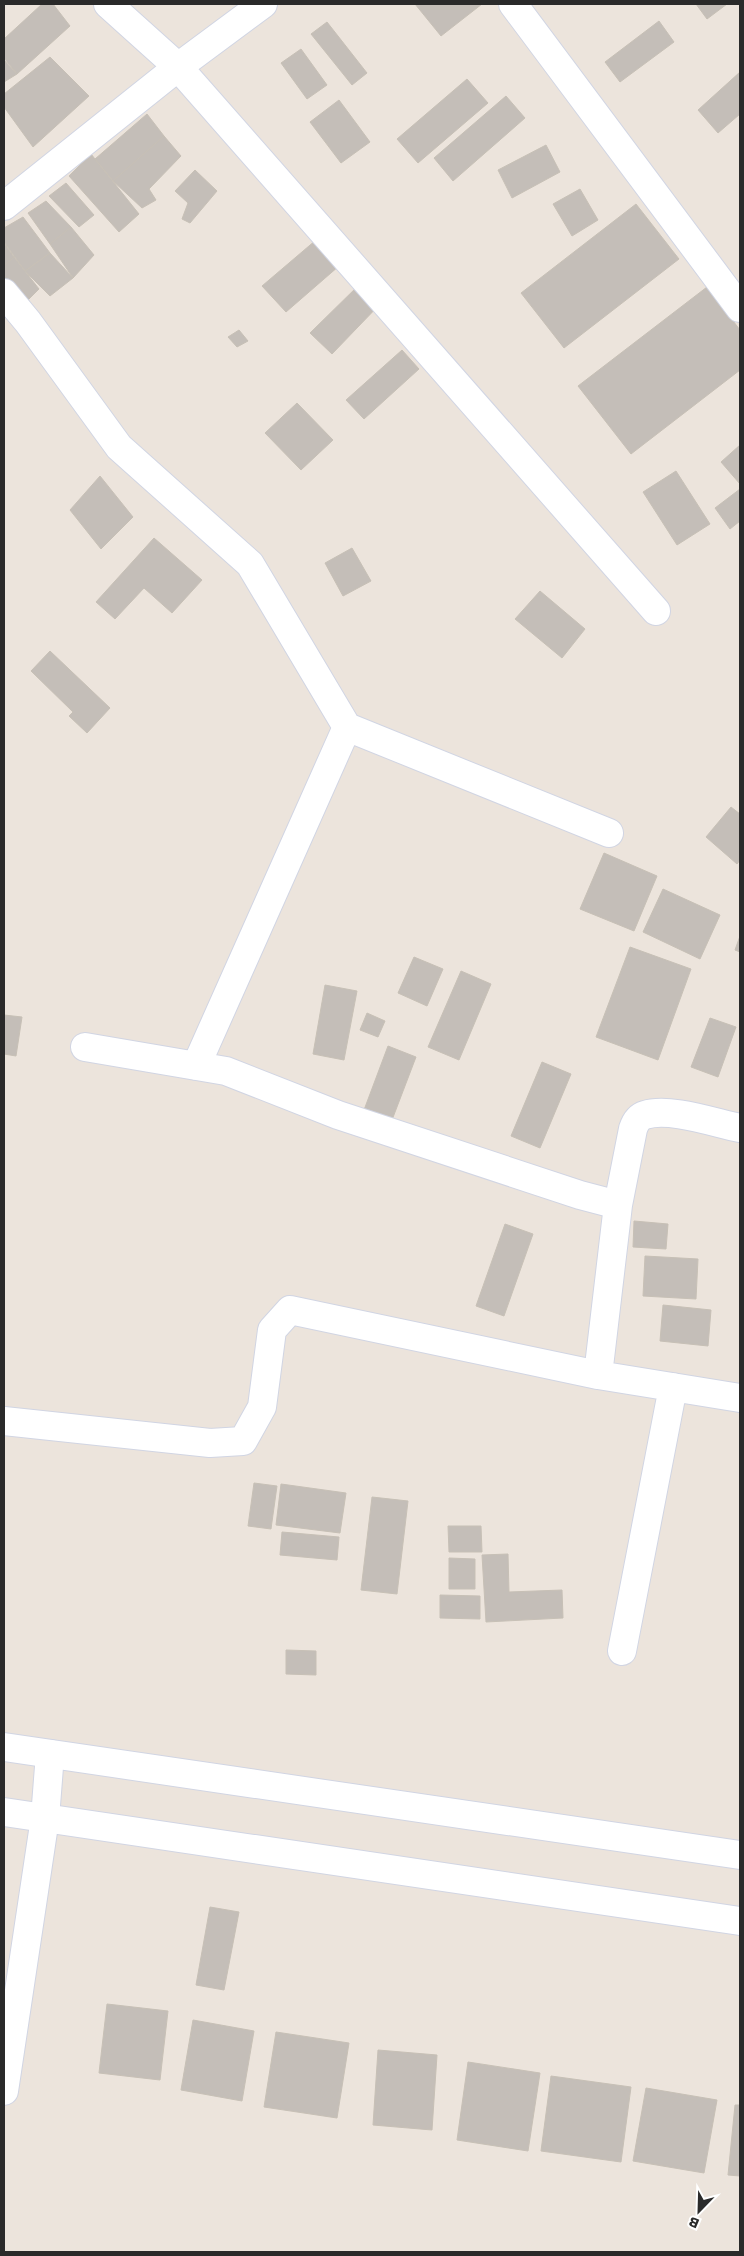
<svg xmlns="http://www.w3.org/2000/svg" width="744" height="2256" viewBox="0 0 744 2256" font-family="'Work Sans',sans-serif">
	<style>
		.building { fill: #c4beb8; stroke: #c7c0b6 }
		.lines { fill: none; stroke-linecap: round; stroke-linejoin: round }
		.street-casing { stroke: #d1d5e3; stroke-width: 30 }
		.secondary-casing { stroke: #d1d5e3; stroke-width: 30 }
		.street { stroke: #fff; stroke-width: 28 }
		.secondary { stroke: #fff; stroke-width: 28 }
	</style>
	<rect width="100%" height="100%" fill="#ece4dc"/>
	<path class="building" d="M42,4H53L70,26L17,74L4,58V39Z
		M415,4H482L441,36Z
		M696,4H727L707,19Z
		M659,21L674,42L620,82L605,62Z
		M327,22L367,73L352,85L311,34Z
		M301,49L327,85L307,99L281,63Z
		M50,57L89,96L33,147L4,107V94Z
		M4,60L17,74L4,82Z
		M740,72V114L718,133L698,110Z
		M467,79L488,103L418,163L397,139Z
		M506,96L525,118L453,181L434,158Z
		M339,100L370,142L341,163L310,122Z
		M147,114L164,136L113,181L95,159Z
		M164,136L181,156L149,189L156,200L142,208L113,181Z
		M546,145L560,172L512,198L498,170Z
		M91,154L139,214L119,232L69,176Z
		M195,170L217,191L190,223L182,219L188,203L175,191Z
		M66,183L94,215L79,227L49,196Z
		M580,189L598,220L572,236L553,204Z
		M46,201L71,227L50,244L28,213Z
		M636,204L679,259L564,348L521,293Z
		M23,217L50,253L25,271L4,242V228Z
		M71,227L94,255L73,278L50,244Z
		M316,240L339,266L286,312L262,286Z
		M4,243L14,257L4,266Z
		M50,253L73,278L50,296L25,271Z
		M14,257L39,289L23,305L4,278V266Z
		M362,282L382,302L332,354L310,333Z
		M707,287L740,330V370L631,454L578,386Z
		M239,330L248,341L237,347L228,337Z
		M402,350L419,369L364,419L346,400Z
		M297,403L333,440L301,470L265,433Z
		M740,445V484L721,462Z
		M676,471L710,524L677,545L643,492Z
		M100,476L133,517L101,549L70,510Z
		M740,489V521L730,529L715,508Z
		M154,538L202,580L172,613L144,588L115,619L96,602Z
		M352,548L371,581L343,596L325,563Z
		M540,591L585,629L562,658L515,619Z
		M50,651L110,708L87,733L69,716L73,712L31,671Z
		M731,807L740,814V860L737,864L706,837Z
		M604,853L657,876L634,931L580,909Z
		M663,889L720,915L700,959L643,932Z
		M740,936V952L735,950Z
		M630,947L691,969L658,1060L596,1037Z
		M414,957L443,969L427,1006L398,993Z
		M461,971L491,984L459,1060L428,1047Z
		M325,985L357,991L344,1060L313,1054Z
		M367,1013L385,1021L378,1037L360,1030Z
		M4,1015L22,1017L16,1056L4,1054Z
		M710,1018L736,1027L718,1077L691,1067Z
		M388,1046L416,1057L392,1120L364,1110Z
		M542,1062L571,1074L540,1148L511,1136Z
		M634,1221L668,1224L666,1249L633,1247Z
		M505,1224L533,1234L504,1316L476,1306Z
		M645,1256L698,1259L696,1299L643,1296Z
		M663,1305L711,1310L708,1346L660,1341Z
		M254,1483L277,1486L271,1529L248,1526Z
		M281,1484L346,1493L340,1533L276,1525Z
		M372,1497L408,1501L397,1594L361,1590Z
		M448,1526H481L482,1552H449Z
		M282,1532L339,1537L337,1560L280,1555Z
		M508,1554L509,1592L562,1590L563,1618L486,1622L482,1555Z
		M449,1558L475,1559V1589H449Z
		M440,1595L480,1596V1619L440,1618Z
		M286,1650L316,1651V1675L286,1674Z
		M210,1907L239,1912L224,1990L196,1985Z
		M107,2004L168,2011L160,2080L99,2073Z
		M193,2020L254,2031L242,2101L181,2090Z
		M276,2032L349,2043L337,2118L264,2107Z
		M378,2050L437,2055L432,2130L373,2125Z
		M468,2062L540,2073L528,2151L457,2140Z
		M551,2076L631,2087L621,2162L541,2151Z
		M646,2088L717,2100L704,2173L633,2161Z
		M735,2105H740V2176L728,2175Z"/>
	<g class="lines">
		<defs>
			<path id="street" d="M108,4L178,67L656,611
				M513,4L740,308
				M4,206L178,67L263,4
				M4,293L28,322L119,447L250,564L347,727L196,1066
				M347,727L609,833
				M85,1047L226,1071L338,1115L580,1195L618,1205L633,1129C635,1123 638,1117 645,1115C669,1107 715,1123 740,1128
				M598,1375L618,1205
				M4,1421L210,1443L243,1441L262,1407L272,1330L290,1310L598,1375L740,1398
				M622,1651L673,1387
				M4,2091L45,1818L50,1754"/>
			<path id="secondary" d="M4,1747L740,1855
				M4,1812L740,1921"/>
		</defs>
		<use href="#street" class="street-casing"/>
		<use href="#secondary" class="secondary-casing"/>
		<use href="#street" class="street"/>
		<use href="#secondary" class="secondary"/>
	</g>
	<rect width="744" height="2256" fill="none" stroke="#2a2a2a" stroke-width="10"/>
	<g transform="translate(699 2211) rotate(203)" stroke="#ffffff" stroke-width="4" paint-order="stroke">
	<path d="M0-4L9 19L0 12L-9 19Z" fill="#2a2a2a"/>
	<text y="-8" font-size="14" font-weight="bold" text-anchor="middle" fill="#2a2a2a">B</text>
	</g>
</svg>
